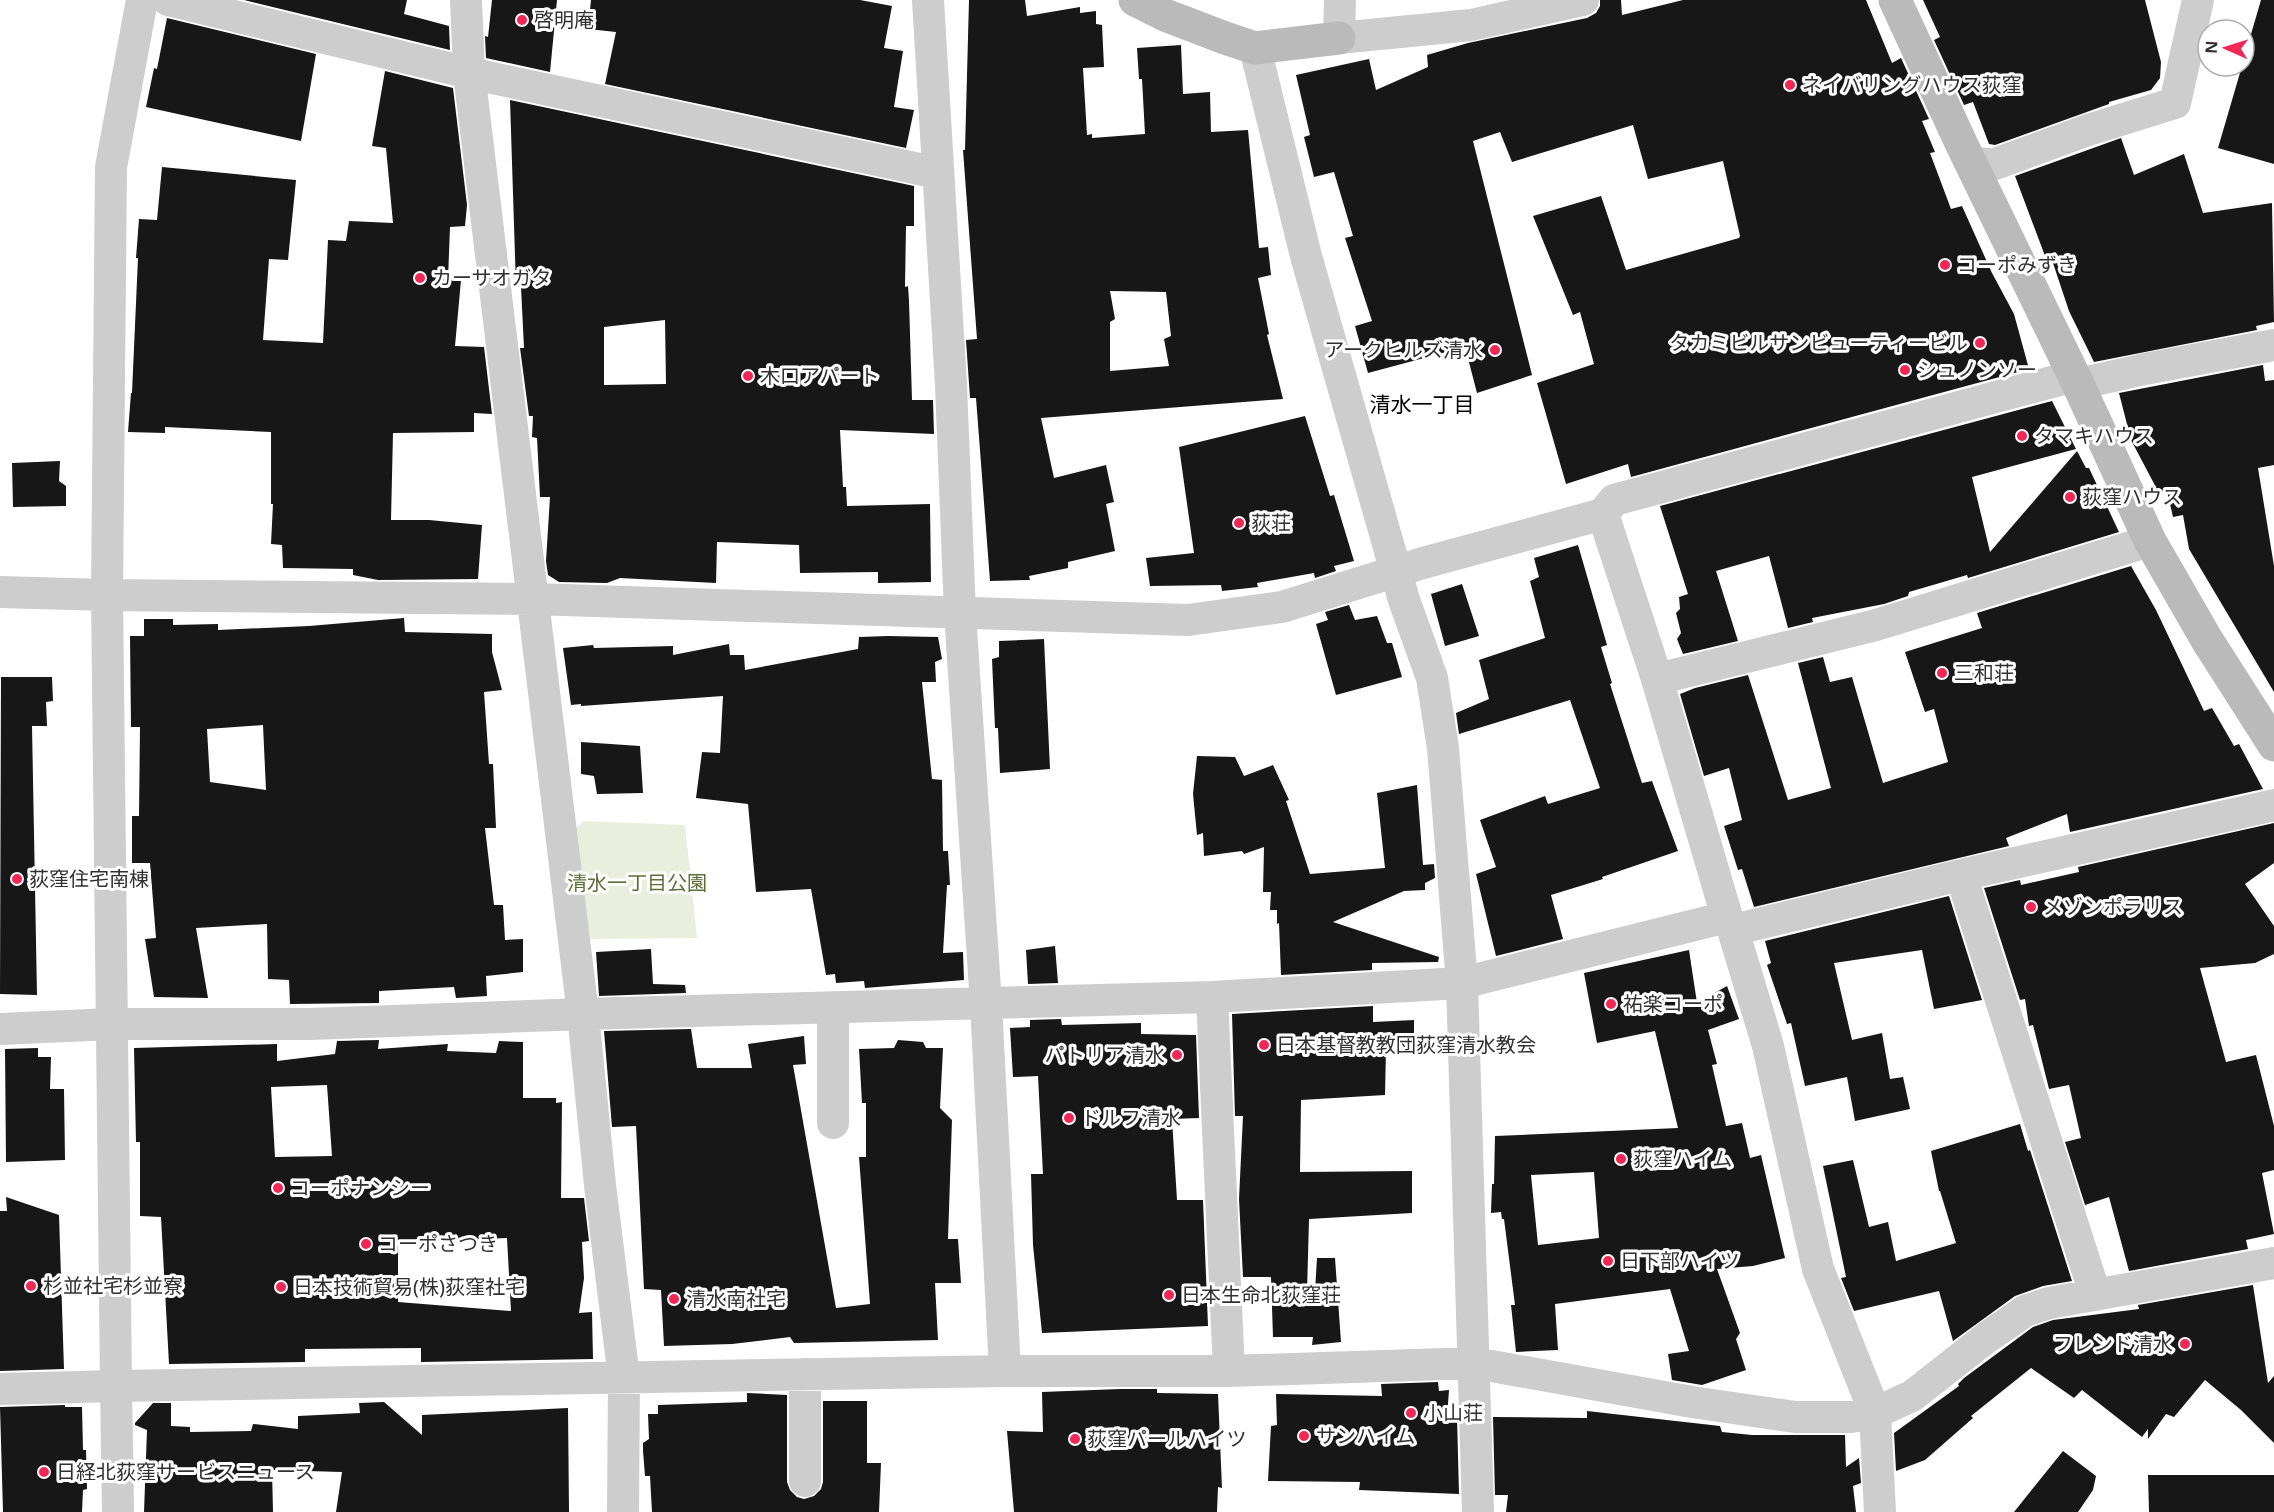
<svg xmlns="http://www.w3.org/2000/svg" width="2274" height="1512" viewBox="0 0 2274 1512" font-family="'Noto Sans','Noto Sans JP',sans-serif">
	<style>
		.green { fill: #e9eedd }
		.building { fill: #171717; fill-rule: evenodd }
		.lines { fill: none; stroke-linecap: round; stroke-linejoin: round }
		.street { stroke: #cdcdcd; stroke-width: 32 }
		.secondary { stroke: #bababa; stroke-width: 33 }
		.poi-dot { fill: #f22756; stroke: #fff; stroke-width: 2 }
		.labels { text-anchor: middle; stroke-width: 6; stroke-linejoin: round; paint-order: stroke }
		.poi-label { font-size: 20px; fill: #303030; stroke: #fff; text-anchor: start }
		.park-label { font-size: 20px; fill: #5b6f39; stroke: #fff }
		.neighbourhood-label { font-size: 21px; fill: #000; stroke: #fff }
	</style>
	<rect width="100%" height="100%" fill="#fff"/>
	<path class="green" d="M584,821L685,825L697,938L590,939L576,828Z"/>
	<path class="building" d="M244,0H407L404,14L449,26L450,50Z
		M492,0H557L550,72L486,58L485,36L488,37Z
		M591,0H860L892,6L884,48L903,51L894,107L914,110L906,148L605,84L616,32L588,29Z
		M969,0H1025L1027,16L1080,7V13L1096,11V24L1102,25L1104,67L1083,68L1087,135L1092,134V138L1145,134L1142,79H1139L1137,48L1181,45L1183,94L1210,92L1211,132L1248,130L1259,248L1268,247L1271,275L1258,278L1269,334L1267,335L1283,399L1041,418L1054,478L1106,465L1114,502L1106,504L1115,551L1068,562V568L1029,576L1030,580L990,581L976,398H970L966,340L977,339L963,150H965ZM1110,291L1166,292L1171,336L1164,339L1169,366L1110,371V322L1115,319Z
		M1600,0H1621L1622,15L1683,0H1866L1892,63L1901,58L1929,119L1922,121L1935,152L1930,153L1951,209L1962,206L1992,273L2014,314L2029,369L1631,477L1628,464L1566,484L1537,383L1594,364L1580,312L1573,315L1533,216L1601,196L1626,270L1739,238L1740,236L1723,161L1648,179L1633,125L1512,162L1500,132L1473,141L1532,375L1477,393L1465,347L1368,373L1355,326L1372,321L1345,238L1353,236L1334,172L1314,177L1304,137L1310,135L1296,75L1369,59L1376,90L1428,67L1427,55L1468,43L1587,18L1596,13L1600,6Z
		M1923,0H2145L2161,62L2160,78L2151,90L2109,102V104L1995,145L1989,144L1973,102L1964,105L1934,40L1940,37Z
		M2261,0H2274V164L2218,148L2242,66H2244V58Z
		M167,18L316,54L301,141L146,107L154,68L157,69Z
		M385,71L453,88L467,205L465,226L450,227L448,279L461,280L455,346L484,347L492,414L474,413V432L393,433L391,520H429L482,525L478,579L378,580L353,575V569L283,568L282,545L271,544L273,504H271V432L165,427V433L128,432L131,393H132L138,258H136L139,219L157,220L162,167L296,180L288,260L269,259L263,340L323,343L328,240L346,241L349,221L393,223L386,148L372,146Z
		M510,100L914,186V226H906L905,287L908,286L909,301L912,400H933L934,434L840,430L843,487H846L847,506L930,504L931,582L878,583V572L800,573L799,545L717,542L716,583L620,578L607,583L559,582L548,575L546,561L550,497H540L537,438L532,437L533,416H529L520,348H524L521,287H516ZM665,320L666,384L604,385V327Z
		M2121,138L2134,175L2184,154L2203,213L2272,203L2274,322L2256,326L2257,330L2094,362L2069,311L2050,254L2045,256L2015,176Z
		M2263,365L2265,381L2274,380V465L2258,468L2274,566V692L2189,549L2183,515L2173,517L2167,491L2159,493L2131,440L2119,393Z
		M2052,401L2076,449L1972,477L1990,552L2077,451L2086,468H2089L2119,532L1968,578L1967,575L1909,592L1908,596L1884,604L1812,618L1813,622L1788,628L1769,556L1716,571L1738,641L1683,654L1677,639L1681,633L1676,613L1680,609L1679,597L1688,594L1660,506Z
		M1305,416L1330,496L1334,495L1354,561L1334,566L1336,571L1315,578L1314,573L1257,583L1258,587L1222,591L1221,585L1150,586L1146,558L1194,553L1179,447Z
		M60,461L59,481L66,486V506L13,507L12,463Z
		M1578,545L1607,645L1601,647L1612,683L1610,684L1634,759L1642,783L1652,781L1678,851L1602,877L1603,879L1551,895L1563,939L1496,956L1476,874L1496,867L1480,820L1545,796L1548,804L1600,788L1570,700L1459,734L1456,713L1489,699L1479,660L1545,638L1530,581L1539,577L1534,558Z
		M2131,566L2156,610L2204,711L2212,708L2234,746L2239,744L2263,789L2070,832L2067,814L2006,838L2009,846L1754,907L1742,869L1738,870L1724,826L1742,820L1729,768L1704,776L1680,694L1695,688L1748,675L1788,800L1831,788L1798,663L1823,657L1830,682L1852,677L1883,783L1948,762L1934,709L1925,712L1905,652L1982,628L1977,613Z
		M1462,584L1479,636L1445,646L1431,594Z
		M1349,605L1355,620L1377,616L1387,643H1392L1402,677L1336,695L1316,624L1328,620L1325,612Z
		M404,618L405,632L492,634V652L502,690L484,692L489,764H493L496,828H485L494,905H503L505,940L523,939V972L486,976L487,996L456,998L454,987L379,991V1003L290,1004L289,980L268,979L267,924L196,928L208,998L154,997L145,939L156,938L150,863H132V816H139L140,727H131L130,636H144V619H173V625L218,624V630L309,626ZM263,725L266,790L210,782L207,729Z
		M888,636L938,637L942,659L935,662L936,682H922L932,779L942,780L943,851H948L950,885H947L943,953L963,952L964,980L865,988L864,981L836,983L835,974L826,975L811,889L756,892L748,804L696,798L702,752L720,753L723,696L581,706V704L571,705L563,648L593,645L594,648L673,646V655L729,644L730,655H744L745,670L858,649L859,637Z
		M1044,639L1050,769L1000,773L998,728H995L992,659L999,657V641Z
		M1,677H52L53,701L46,702L47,726H32L37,995L0,994Z
		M581,742L640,746L643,793L597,794L594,776L581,774Z
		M1197,756L1235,757L1244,776L1273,765L1289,800L1286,801L1310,874L1385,868L1377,793L1417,785L1423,865L1434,864L1435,878L1425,883V890L1404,891L1333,922L1439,957L1438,962L1372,963V970L1281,975L1279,923L1277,924V910H1270L1271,892H1263L1264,847L1244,854L1242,851L1204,856L1203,833L1197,835L1193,794Z
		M2274,823V863L2245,884L2274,926V954L2255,963L2200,968L2226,1062L2256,1055L2274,1126V1170L2262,1173L2274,1234L2246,1240L2248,1249L2129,1271L2109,1197L2085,1205L2065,1142L2081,1138L2069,1085L2049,1089L2033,1025L2029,1026L2025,999L2020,1000L1984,888L2020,880L2021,885L2079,872L2078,867Z
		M1949,896L1982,1000L1934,1009L1922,950L1834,963L1852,1040L1882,1033L1890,1079L1903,1077L1910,1109L1855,1121L1847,1077L1805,1086L1791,1023L1787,1024L1767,965L1771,963L1765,941Z
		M1055,946L1058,983L1028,984L1026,950Z
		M651,949L653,984L685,985L686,993L599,996L596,952Z
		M1689,950L1697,1003L1727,986L1739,1019L1708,1030L1717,1064L1712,1065L1726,1126L1742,1123L1750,1158L1761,1155L1785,1258L1753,1266L1717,1269L1740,1333L1736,1339L1746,1370L1702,1385L1672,1380L1668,1354L1689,1351L1670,1289L1555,1304L1558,1350L1516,1352L1511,1305H1515L1504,1219H1502L1501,1212L1491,1213L1492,1184H1494L1495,1136L1678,1128L1655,1031L1597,1043L1584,973ZM1594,1172L1599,1238L1538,1245L1531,1175Z
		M1373,1006V1022L1414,1020V1048L1386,1049L1385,1095L1301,1100L1300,1172L1412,1171V1213L1309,1219L1307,1292L1315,1291L1317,1258H1335L1341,1342L1312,1345L1313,1337H1273L1271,1277H1243L1239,1199L1243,1116H1235L1232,1014Z
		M1061,1019L1062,1025L1141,1023V1034L1196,1035L1199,1118L1172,1119L1177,1200H1203L1208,1326L1042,1333L1033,1245L1031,1174H1043L1038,1076L1013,1077L1010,1028L1030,1027V1020Z
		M691,1029L697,1068H752L748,1044L804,1036L806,1064L793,1065L836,1308L870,1304L859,1157H866V1103H862L859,1049L894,1048L898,1040L923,1042L926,1048H943L940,1108L952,1120L948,1239H958L961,1283H935L938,1340L794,1343L790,1337L732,1344L664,1346L661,1290L644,1289L636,1126L612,1127L604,1031Z
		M379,1040L378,1049L448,1044L447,1051L496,1053L499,1041L523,1042V1098H556V1103L562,1102L561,1198H584L589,1241L582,1242L584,1278L579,1313L592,1312L593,1359L421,1362V1348L305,1349V1362L169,1364L161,1217L140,1216V1142H136L134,1048L277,1044V1061L335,1054L337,1041ZM327,1085L332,1156L275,1157L271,1087ZM507,1238L511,1311L398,1302V1242Z
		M38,1048V1057H51L50,1089H64L65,1160L6,1162L5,1049Z
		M2020,1124L2028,1151L2030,1150L2072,1281L2043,1286L2015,1296L1953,1341L1939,1291L1854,1311L1841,1278L1846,1277L1823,1166L1853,1160L1869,1227L1888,1222L1896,1261L1956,1243L1940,1191H1939L1931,1151Z
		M6,1197L59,1215L64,1369L0,1371V1211H7Z
		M2253,1285L2268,1383L2274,1376V1443L2241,1410L2205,1380L2174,1417L2166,1414L2148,1439V1429L2142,1437L2082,1390L2074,1398L2031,1368L1971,1416L1973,1418L1925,1460L1896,1471L1894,1433L1959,1386L1958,1384L1964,1378L2033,1327L2053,1320L2139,1309L2138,1305Z
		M1438,1382L1439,1391L1449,1390L1447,1417H1457L1459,1494L1359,1490L1360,1482L1268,1481L1271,1426L1277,1425L1276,1394L1382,1396L1381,1384Z
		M1120,1389H1157V1393L1218,1394L1222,1488L1218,1487L1217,1512H1014L1007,1431L1043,1432L1042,1392Z
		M747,1393L787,1395V1482L790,1490L797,1497L804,1499L814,1496L821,1489L823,1482V1401H867V1463H881L879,1512H652L650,1476H645L643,1451V1443L649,1439L648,1414H658V1405L747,1402Z
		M384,1402L422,1435V1415L568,1408L569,1512H336L342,1472L272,1470L273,1512H144L147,1430L135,1425V1423L153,1403H171V1426L190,1427V1432L251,1431L253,1424L298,1429V1416L360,1413L359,1403Z
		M65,1405V1407H82L83,1450H86L87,1489L83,1490L82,1512H3L0,1407Z
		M1587,1411L1720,1426L1722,1432L1752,1435H1845L1846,1467L1859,1458L1861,1483L1853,1486L1856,1512H1506L1508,1495H1495L1493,1417L1587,1418Z
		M2063,1451L2096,1476L2093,1490L2078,1512H2014Z
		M2148,1475H2274V1512H2149Z"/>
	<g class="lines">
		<path class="street" d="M142,0L111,167L107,595L116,1386L1005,1371H1229L1475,1363L1692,1402L1795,1417H1851L1875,1413L1912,1396L1986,1338L2025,1311L2049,1303L2274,1263
			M168,0L469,73L938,173
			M466,0L469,73L583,1014L600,1185L624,1378L623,1512
			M928,0L951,385L960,613L986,1004L1005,1371
			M1340,0L1339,38L1471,25L1583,0
			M1255,48L1306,256L1404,600L1432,678L1443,748L1462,983L1478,1512
			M1971,163L1995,164L2088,130L2175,103L2198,0
			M2078,384L2145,369L2274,345
			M1603,514L1657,679L1727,917L1733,930L1768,1046L1818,1269L1875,1413L1880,1512
			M0,592L107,595L533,599L1188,620L1282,607L1423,563L1603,514L1614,500L2074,376
			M1657,679L1876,625L2150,541
			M1961,875L2095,1294
			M1733,930L1961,875L2274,805
			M1212,997L1229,1371
			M0,1029L112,1024H310L583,1014L1212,997L1462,983L1727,917
			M833,1123V1008
			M0,1389L116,1386L118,1512
			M805,1481V1374"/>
		<path class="secondary" d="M1135,0L1165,15L1225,38L1255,48L1339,38
			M1895,0L1961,143L2078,384L2150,541L2207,640L2274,745"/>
	</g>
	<g class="poi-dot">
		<circle cx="522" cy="20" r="6"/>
		<circle cx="1790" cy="85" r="6"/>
		<circle cx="1945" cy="265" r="6"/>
		<circle cx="420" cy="278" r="6"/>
		<circle cx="1980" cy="343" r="6"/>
		<circle cx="1495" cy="350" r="6"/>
		<circle cx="1905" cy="370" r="6"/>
		<circle cx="748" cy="376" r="6"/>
		<circle cx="2022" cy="436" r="6"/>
		<circle cx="2070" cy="497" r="6"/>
		<circle cx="1239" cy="523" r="6"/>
		<circle cx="1942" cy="673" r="6"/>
		<circle cx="17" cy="879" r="6"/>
		<circle cx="2031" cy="907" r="6"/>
		<circle cx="1611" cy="1004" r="6"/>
		<circle cx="1264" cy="1045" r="6"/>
		<circle cx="1177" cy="1055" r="6"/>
		<circle cx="1069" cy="1118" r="6"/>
		<circle cx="1621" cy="1159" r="6"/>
		<circle cx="278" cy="1188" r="6"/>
		<circle cx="366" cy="1244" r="6"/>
		<circle cx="1608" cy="1261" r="6"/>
		<circle cx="31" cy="1286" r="6"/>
		<circle cx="281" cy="1287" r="6"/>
		<circle cx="1169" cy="1295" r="6"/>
		<circle cx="674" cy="1299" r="6"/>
		<circle cx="2185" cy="1344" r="6"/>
		<circle cx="1411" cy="1413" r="6"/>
		<circle cx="1304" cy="1436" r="6"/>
		<circle cx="1075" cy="1439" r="6"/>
		<circle cx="44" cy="1472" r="6"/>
	</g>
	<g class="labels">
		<g class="poi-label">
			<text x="534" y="27">啓明庵</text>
			<text x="1802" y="92">ネイバリングハウス荻窪</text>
			<text x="1957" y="272">コーポみずき</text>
			<text x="432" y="285">カーサオガタ</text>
			<text x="1968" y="350" text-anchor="end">タカミビルサンビューティービル</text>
			<text x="1483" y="357" text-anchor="end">アークヒルズ清水</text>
			<text x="1917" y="377">シュノンソー</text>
			<text x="760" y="383">木口アパート</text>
			<text x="2034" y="443">タマキハウス</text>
			<text x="2082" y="504">荻窪ハウス</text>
			<text x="1251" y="530">荻荘</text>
			<text x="1954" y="680">三和荘</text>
			<text x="29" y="886">荻窪住宅南棟</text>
			<text x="2043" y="914">メゾンポラリス</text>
			<text x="1623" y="1011">祐楽コーポ</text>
			<text x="1276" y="1052">日本基督教教団荻窪清水教会</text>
			<text x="1165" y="1062" text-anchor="end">パトリア清水</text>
			<text x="1081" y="1125">ドルフ清水</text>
			<text x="1633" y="1166">荻窪ハイム</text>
			<text x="290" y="1195">コーポナンシー</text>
			<text x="378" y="1251">コーポさつき</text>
			<text x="1620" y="1268">日下部ハイツ</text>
			<text x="43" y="1293">杉並社宅杉並寮</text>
			<text x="293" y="1294">日本技術貿易(株)荻窪社宅</text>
			<text x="1181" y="1302">日本生命北荻窪荘</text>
			<text x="686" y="1306">清水南社宅</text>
			<text x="2173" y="1351" text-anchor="end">フレンド清水</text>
			<text x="1423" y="1420">小山荘</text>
			<text x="1316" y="1443">サンハイム</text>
			<text x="1087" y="1446">荻窪パールハイツ</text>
			<text x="56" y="1479">日経北荻窪サービスニュース</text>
		</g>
		<g class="park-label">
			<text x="637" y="890">清水一丁目公園</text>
		</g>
		<g class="neighbourhood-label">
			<text x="1422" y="412">清水一丁目</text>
		</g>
	</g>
	<g transform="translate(2226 48) rotate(273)"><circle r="28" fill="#ffffff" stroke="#acacac" stroke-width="1.5"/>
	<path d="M0-4.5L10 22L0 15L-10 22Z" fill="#f22756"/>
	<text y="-9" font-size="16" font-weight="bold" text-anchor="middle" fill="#303030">N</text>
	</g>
</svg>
